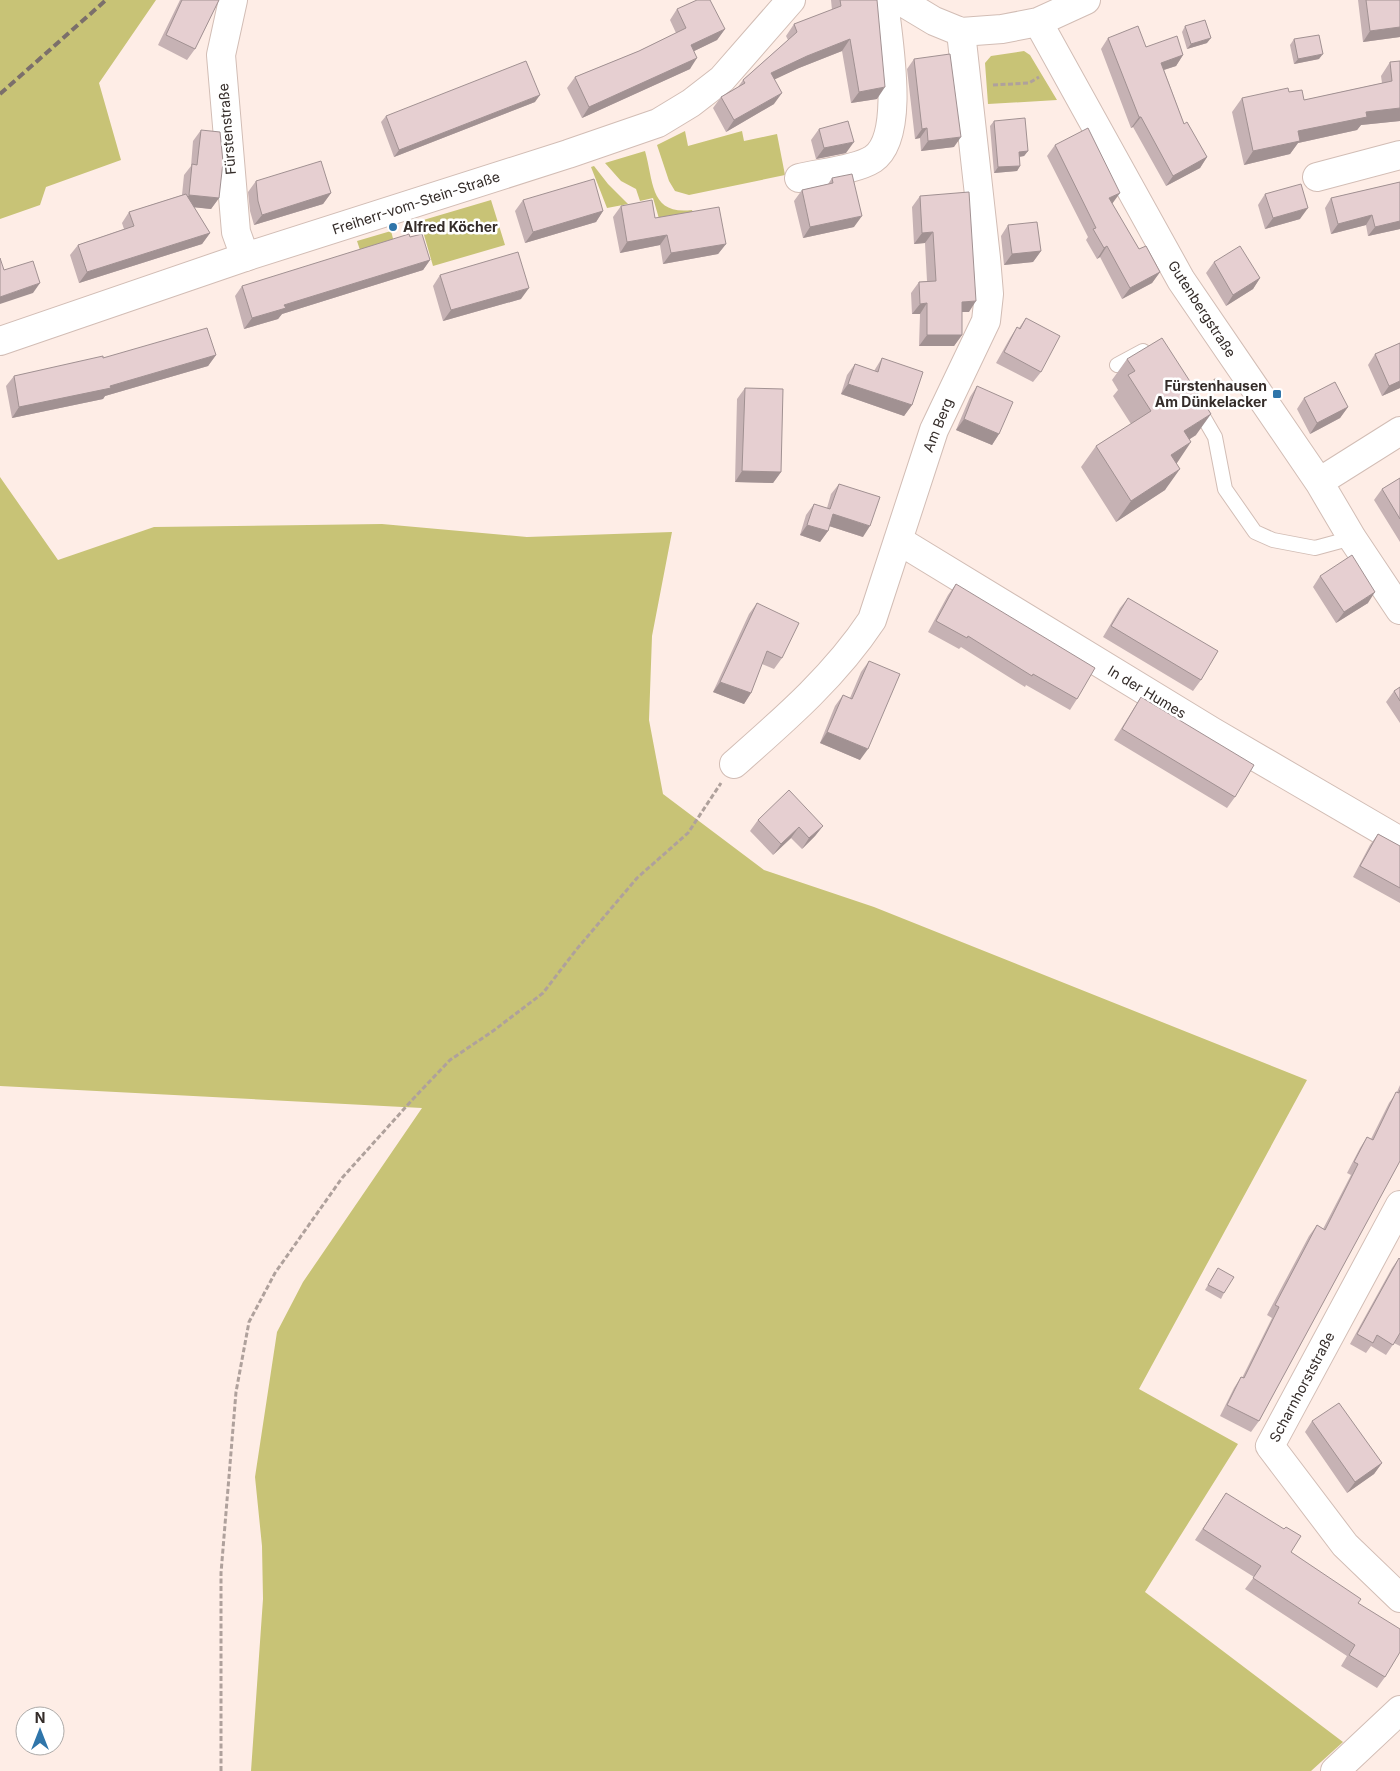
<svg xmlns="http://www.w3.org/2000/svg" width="1400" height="1771" viewBox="0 0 1400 1771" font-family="Inter,sans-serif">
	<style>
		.green { fill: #c8c376 }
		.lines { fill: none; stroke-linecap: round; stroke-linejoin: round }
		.lane-casing { stroke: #d2bdb5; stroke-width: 16 }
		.street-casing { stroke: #d2bdb5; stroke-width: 30 }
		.secondary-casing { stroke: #d2bdb5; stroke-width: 30 }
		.path { stroke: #afa19c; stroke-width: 3; stroke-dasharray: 5 2.5; stroke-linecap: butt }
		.lane { stroke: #fff; stroke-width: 14 }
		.street { stroke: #fff; stroke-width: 28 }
		.secondary { stroke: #fff; stroke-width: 28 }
		.rail { stroke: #7b6f6b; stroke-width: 4; stroke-dasharray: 8 4; stroke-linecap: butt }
		.wall { fill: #c6b2b4 }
		.shaded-wall { fill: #a19192 }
		.building { fill: #e6cfd1; stroke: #a19192 }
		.poi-dot { fill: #2f75aa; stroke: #fff; stroke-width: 2 }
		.labels { text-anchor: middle; stroke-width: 5; stroke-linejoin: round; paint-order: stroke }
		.street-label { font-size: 14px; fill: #342c29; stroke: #fff }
		.poi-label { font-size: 14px; font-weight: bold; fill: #342c29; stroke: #fff; text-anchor: start }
	</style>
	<rect width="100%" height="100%" fill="#feede6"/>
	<path class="green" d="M0,0H156L99,83L121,160L46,187L40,205L0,219Z
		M1024,51L1030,55L1057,100L988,104L985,63L991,56Z
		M685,131L688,146L742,131L744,141L777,134L785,175L689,195L675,191L669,181L657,145Z
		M645,151C654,183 650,215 692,210L694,217L660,222L653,198L640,201L636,189L621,181L605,163Z
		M594,166L608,184L628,204L607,208L591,167Z
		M491,200L505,245L433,266L420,221Z
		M391,231L395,246L362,256L357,241Z
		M0,477L58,560L154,527L382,524L527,537L672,532L652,636L649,720L663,794L764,870L874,907L1307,1080L1139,1389L1238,1444L1145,1592L1343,1742L1311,1771H251L263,1599L262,1546L255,1477L277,1332L303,1282L422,1108L0,1086Z"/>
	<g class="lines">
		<defs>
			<path id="lane" d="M1117,365L1143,351
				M1197,406L1215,437L1225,489L1255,532L1273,540L1315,548L1352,538"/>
			<path id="street" d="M233,0L221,55L236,232L245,257
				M899,0L934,21L961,32L1002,29L1038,22L1086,0
				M1038,22L1181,280L1319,482L1352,538L1400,610
				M1317,177L1400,155
				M799,178C820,173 856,170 873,159C907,136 887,36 884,0
				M1319,482L1400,431
				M898,540L1213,732L1400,841
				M734,764C784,720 835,676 872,620L934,430L986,321L989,294L986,258L961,32
				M1400,1205L1270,1446L1345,1545L1400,1598
				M1335,1771L1400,1710"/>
			<path id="secondary" d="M0,341L245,257L568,154L658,123L691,103L722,79L791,0"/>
		</defs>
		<use href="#lane" class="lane-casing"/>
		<use href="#street" class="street-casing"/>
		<use href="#secondary" class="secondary-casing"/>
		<path class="path" d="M993,85L1029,83L1039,77
			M1201,388L1217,379
			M221,1771V1573L236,1392L249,1322L275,1273L342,1178L413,1099L450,1060L493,1031L543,993L576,950L637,878L688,833L721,783"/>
		<use href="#lane" class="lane"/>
		<use href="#street" class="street"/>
		<use href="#secondary" class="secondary"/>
		<path class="rail" d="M0,94L106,0"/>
	</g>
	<path class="wall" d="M180,0H219L195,49L187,60L158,45Z
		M831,0H877V99L851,103L842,51L799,68L774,79V104L726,132L713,108L721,97L738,87L743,80L788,40L786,36L794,24L832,10Z
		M1358,0H1400V37L1363,42Z
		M677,9L725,29L717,40L694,51L690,69L582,118L567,88L575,77L639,51L676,33L670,20Z
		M1185,26L1207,43L1187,49L1182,32Z
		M1108,38L1183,55L1176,66L1164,70L1184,124L1207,157L1200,168L1166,186L1133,127L1131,128L1101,49Z
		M1294,39L1319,59L1294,64L1290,45Z
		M914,59L954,147L921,151L920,138L915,139L907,69Z
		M1390,62L1400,121L1361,125L1357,130L1298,143L1290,154L1244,165L1232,112L1242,98L1289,92L1304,100L1382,83L1381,76Z
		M535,102L394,157L381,122L386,116Z
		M994,121L1028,151L1024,156L1020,157V166L1017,171L994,173L990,126Z
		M819,129L846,153L816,159L811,140Z
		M201,130L219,198L211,209L194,207L210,233L202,244L79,283L70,255L78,245L124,229L122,223L129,212L182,195L184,175L191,166L193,141Z
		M1055,145L1112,204L1139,249L1160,272L1152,283L1122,299L1100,257L1097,259L1086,240L1088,237L1047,156Z
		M832,178L854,227L803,238L794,201L802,190L828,184Z
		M256,181L331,193L323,204L254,225L250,211L248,192Z
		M1400,182V229L1368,236L1366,225L1331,234L1325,208L1331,198Z
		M1265,194L1300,219L1265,229L1258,205Z
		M920,196L969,312H962V335L954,346H919L920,314H912L911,293L919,282L927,281L925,243L914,244L912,207Z
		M523,200L603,211L596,222L525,243L515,211Z
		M621,206L655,218L726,244L718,254L663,264L660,245L620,253L613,217Z
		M1008,225L1041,251L1033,262L1004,265L1001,236Z
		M410,237L430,260L423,270L282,314L278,319L244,329L235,296L242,286Z
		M1214,262L1260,278L1253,289L1226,306L1206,273Z
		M440,275L521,299L443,321L433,286Z
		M1026,318L1041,372L1033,382L996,363L1010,338L1017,327L1019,328Z
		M1400,343V388L1382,396L1368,365L1375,354Z
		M216,355L208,366L105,396L103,399L12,418L6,386L14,376L103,358Z
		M882,358L912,405L904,416L841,394L847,375L855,364L874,371Z
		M1127,359L1196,435L1190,439L1176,463L1165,490L1116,522L1081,467L1096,446L1131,424L1113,396L1118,390L1112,380Z
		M977,386L999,434L992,445L956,430L970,397Z
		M745,388L781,472L773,483L735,482L737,399Z
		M1304,398L1348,407L1340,418L1310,434L1297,409Z
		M1400,478V542L1374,500L1382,489Z
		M839,484L863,537L829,526L828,531L820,542L800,535L806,515L814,504L827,508L831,494Z
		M1320,576L1368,603L1336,623L1313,587Z
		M956,584L1077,699L1070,710L1026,685L1025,687L961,647L959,649L928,632L948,595Z
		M1128,598L1201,680L1193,691L1103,637L1120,608Z
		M757,603L782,658L774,669L762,664L751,693L744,704L713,692L749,614Z
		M869,661L860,760L820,743L835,706L843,695L850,698L861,672Z
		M1400,687V723L1386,702L1394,691Z
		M1141,697L1235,797L1227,808L1114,740L1134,708Z
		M758,820L823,826L815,836L802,849L791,838L773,855L750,831Z
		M1378,834L1400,846V903L1353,877L1370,845Z
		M1400,1085V1161L1259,1421L1251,1432L1220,1416L1234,1388L1241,1377L1242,1378L1272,1318L1267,1315L1309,1236L1317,1225L1323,1229L1351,1175L1347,1173L1360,1148L1367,1137L1371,1139L1389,1103L1397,1092Z
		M1399,1258L1400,1259V1346L1394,1343L1386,1355L1371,1346L1366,1353L1350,1344L1392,1268Z
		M1218,1268L1224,1293L1221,1299L1205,1290Z
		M1312,1421L1382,1463L1374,1474L1347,1493L1305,1432Z
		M1226,1493L1291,1552L1358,1603L1385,1677L1377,1688L1341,1666L1347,1656L1245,1589L1254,1577L1195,1540Z"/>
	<path class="shaded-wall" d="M1400,27V37L1363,42L1370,31Z
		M725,29L717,40L684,56L691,45Z
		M1211,38L1207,43L1187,49L1191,44Z
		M850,39L842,51L799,68L763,85L771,73L807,56Z
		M1323,54L1319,59L1294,64L1298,59Z
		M1183,55L1176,66L1154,73L1161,63Z
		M697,58L690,69L582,118L589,107Z
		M885,87L877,99L851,103L859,92Z
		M782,93L774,104L726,132L734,120Z
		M540,95L535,102L394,157L399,150Z
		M1400,108V121L1361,125L1357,130L1298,143L1290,154L1244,165L1253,151L1298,131L1366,112Z
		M1139,117H1141L1133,127L1131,128Z
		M927,128L920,138L915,139L922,129Z
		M961,137L954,147L921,151L928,141Z
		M854,142L846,153L816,159L824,148Z
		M1028,151L1024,156L1016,157L1019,152Z
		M1207,157L1200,168L1166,186L1173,176Z
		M1020,166L1017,171L994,173L998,167Z
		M331,193L323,204L254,225L262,215Z
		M1120,193L1112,204L1109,198Z
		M189,195L219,198L211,209L181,206Z
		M1308,208L1300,219L1265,229L1273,218Z
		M603,211L596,222L525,243L533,232Z
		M1372,215L1366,225L1331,234L1338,224Z
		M862,216L854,227L803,238L810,227Z
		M1400,221V229L1368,236L1375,227Z
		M933,232L925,243L914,244L922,233Z
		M210,233L202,244L79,283L87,272Z
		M667,235L660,245L620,253L627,242Z
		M726,244L718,254L663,264L671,253Z
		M1107,246L1100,257L1097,259L1104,248Z
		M1041,251L1033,262L1004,265L1012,254Z
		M430,260L423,270L282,314L278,319L244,329L252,318L284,305Z
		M1160,272L1152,283L1122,299L1130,288Z
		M1260,278L1253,289L1226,306L1233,295Z
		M40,283L33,293L0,304V297Z
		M529,288L521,299L443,321L451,310Z
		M976,301L969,312H955L962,302Z
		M927,303L920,314H912L920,304Z
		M927,335H962L954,346H919Z
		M216,355L208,366L105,396L103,399L12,418L19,407L110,386Z
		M1400,381V388L1382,396L1389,386Z
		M848,384L912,405L904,416L841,394Z
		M1348,407L1340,418L1310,434L1317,423Z
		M1211,414L1196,435L1169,452L1184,431Z
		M964,419L999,434L992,445L956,430Z
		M1191,442L1177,463L1156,476L1171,455Z
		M1180,469L1165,490L1116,522L1131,501Z
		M742,471L781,472L773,483L735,482Z
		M833,514L870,526L863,537L826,525Z
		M807,525L828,531L820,542L800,535Z
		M1375,592L1368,603L1336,623L1344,612Z
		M720,682L751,693L744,704L713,692Z
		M827,732L868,749L860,760L820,743Z
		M823,826L815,836L802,849L809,838Z
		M799,827L791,838L773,855L781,844Z
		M1382,1463L1374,1474L1347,1493L1355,1482Z"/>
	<path class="building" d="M182,0H219L195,49L166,35Z
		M697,0H710L725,29L691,45L697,58L589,107L575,77L639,51L686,28L677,9Z
		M840,0H877L885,87L859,92L850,39L807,56L771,73L782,93L734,120L721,97L745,83L743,80L797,32L794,24L841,6Z
		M1366,0H1400V27L1370,31Z
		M1205,20L1211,38L1191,44L1185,26Z
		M1138,26L1146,47L1177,36L1183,55L1161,63L1184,124L1187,122L1207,157L1173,176L1141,117H1139L1108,38Z
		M1319,35L1323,54L1298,59L1294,39Z
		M950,54L961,137L928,141L927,128L922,129L914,59Z
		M526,61L540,95L399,150L386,116Z
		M1400,61V108L1366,112L1367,117L1298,131L1300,141L1253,151L1242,98L1288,88L1289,92L1302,90L1304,100L1392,81L1390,62Z
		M1025,118L1028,151L1019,152L1020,166L998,167L994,121Z
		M848,121L854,142L824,148L819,129Z
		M1088,128L1120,193L1109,198L1139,249L1146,246L1160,272L1130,288L1107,246L1104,248L1093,229L1096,228L1055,145Z
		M201,130L220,132L223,162L219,198L189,195L192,164L197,165Z
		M321,161L331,193L262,215L258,201L256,181Z
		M852,174L862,216L810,227L802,190L833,183L832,178Z
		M594,179L603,211L533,232L523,200Z
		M1400,182V221L1375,227L1372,215L1338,224L1331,198Z
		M1301,184L1308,208L1273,218L1265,194Z
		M969,192L976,301L962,302V335H927V303L920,304L919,282L936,281L933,232L922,233L920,196Z
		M186,194L210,233L87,272L78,245L134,226L129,212Z
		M652,200L655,218L719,207L726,244L671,253L667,235L627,242L621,206Z
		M1037,222L1041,251L1012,254L1008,225Z
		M409,234L410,237L422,234L430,260L284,305L286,308L252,318L242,286Z
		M1240,246L1260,278L1233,295L1214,262Z
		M518,252L529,288L451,310L440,275Z
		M0,258L4,270L33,261L40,283L0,297Z
		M1026,318L1060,336L1041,372L1004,352L1017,327L1020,329Z
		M207,328L216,355L110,386L111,388L19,407L14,376L103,356V358Z
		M1162,338L1211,414L1184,431L1191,442L1171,455L1180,469L1131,501L1096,446L1151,411L1128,375L1135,371L1127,359Z
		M1400,343V381L1389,386L1375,354Z
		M882,358L923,372L912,405L848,384L855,364L878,372Z
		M1335,382L1348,407L1317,423L1304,398Z
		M977,386L1013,402L999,434L964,419Z
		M745,388L783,389L781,472L742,471Z
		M1400,478V519L1382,489Z
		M839,484L880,497L870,526L833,514L828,531L807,525L814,504L830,509Z
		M1352,555L1375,592L1344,612L1320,576Z
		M956,584L1095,668L1077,699L1033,674L1032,676L968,636L967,638L936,621Z
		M1128,598L1218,651L1201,680L1111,626Z
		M757,603L799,623L782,658L767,651L751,693L720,682Z
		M869,661L900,674L868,749L827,732L843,695L852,699Z
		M1400,687V701L1394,691Z
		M1141,697L1254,765L1235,797L1122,729Z
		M789,790L823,826L809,838L799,827L781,844L758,820Z
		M1378,834L1400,846V888L1360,866Z
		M1400,1090V1161L1259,1421L1227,1405L1241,1377L1244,1378L1279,1307L1275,1305L1317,1225L1325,1230L1358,1164L1354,1162L1367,1137L1373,1140L1396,1092L1399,1093Z
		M1399,1258L1400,1259V1333L1393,1345L1377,1335L1373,1343L1357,1334Z
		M1218,1268L1234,1277L1224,1293L1208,1285Z
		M1339,1403L1382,1463L1355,1482L1312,1421Z
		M1226,1493L1284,1529L1286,1527L1301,1536L1291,1552L1361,1599L1358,1603L1400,1629V1652L1385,1677L1349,1655L1355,1645L1253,1578L1261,1566L1203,1529Z"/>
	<g class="poi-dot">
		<circle cx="393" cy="227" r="5"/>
		<rect x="1272" y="389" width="10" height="10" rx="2.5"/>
	</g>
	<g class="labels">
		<g class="street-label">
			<text transform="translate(227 129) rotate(-95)" y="5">Fürstenstraße</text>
			<text transform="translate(416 203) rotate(-18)" y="5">Freiherr-vom-Stein-Straße</text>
			<text transform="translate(1202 309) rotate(57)" y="5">Gutenbergstraße</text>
			<text transform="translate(938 425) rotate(-68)" y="5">Am Berg</text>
			<text transform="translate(1147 692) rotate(31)" y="5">In der Humes</text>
			<text transform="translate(1302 1387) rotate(-62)" y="5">Scharnhorststraße</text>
		</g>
		<g class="poi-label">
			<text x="403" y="232">Alfred Köcher</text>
			<text x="1267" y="391" text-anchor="end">Fürstenhausen<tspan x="1267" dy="16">Am Dünkelacker</tspan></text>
		</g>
	</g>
	<g transform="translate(40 1731)"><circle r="24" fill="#ffffff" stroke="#aeaba9"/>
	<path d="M0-4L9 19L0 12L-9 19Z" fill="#2f75aa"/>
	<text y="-8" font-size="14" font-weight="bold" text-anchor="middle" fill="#342c29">N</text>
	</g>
</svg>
